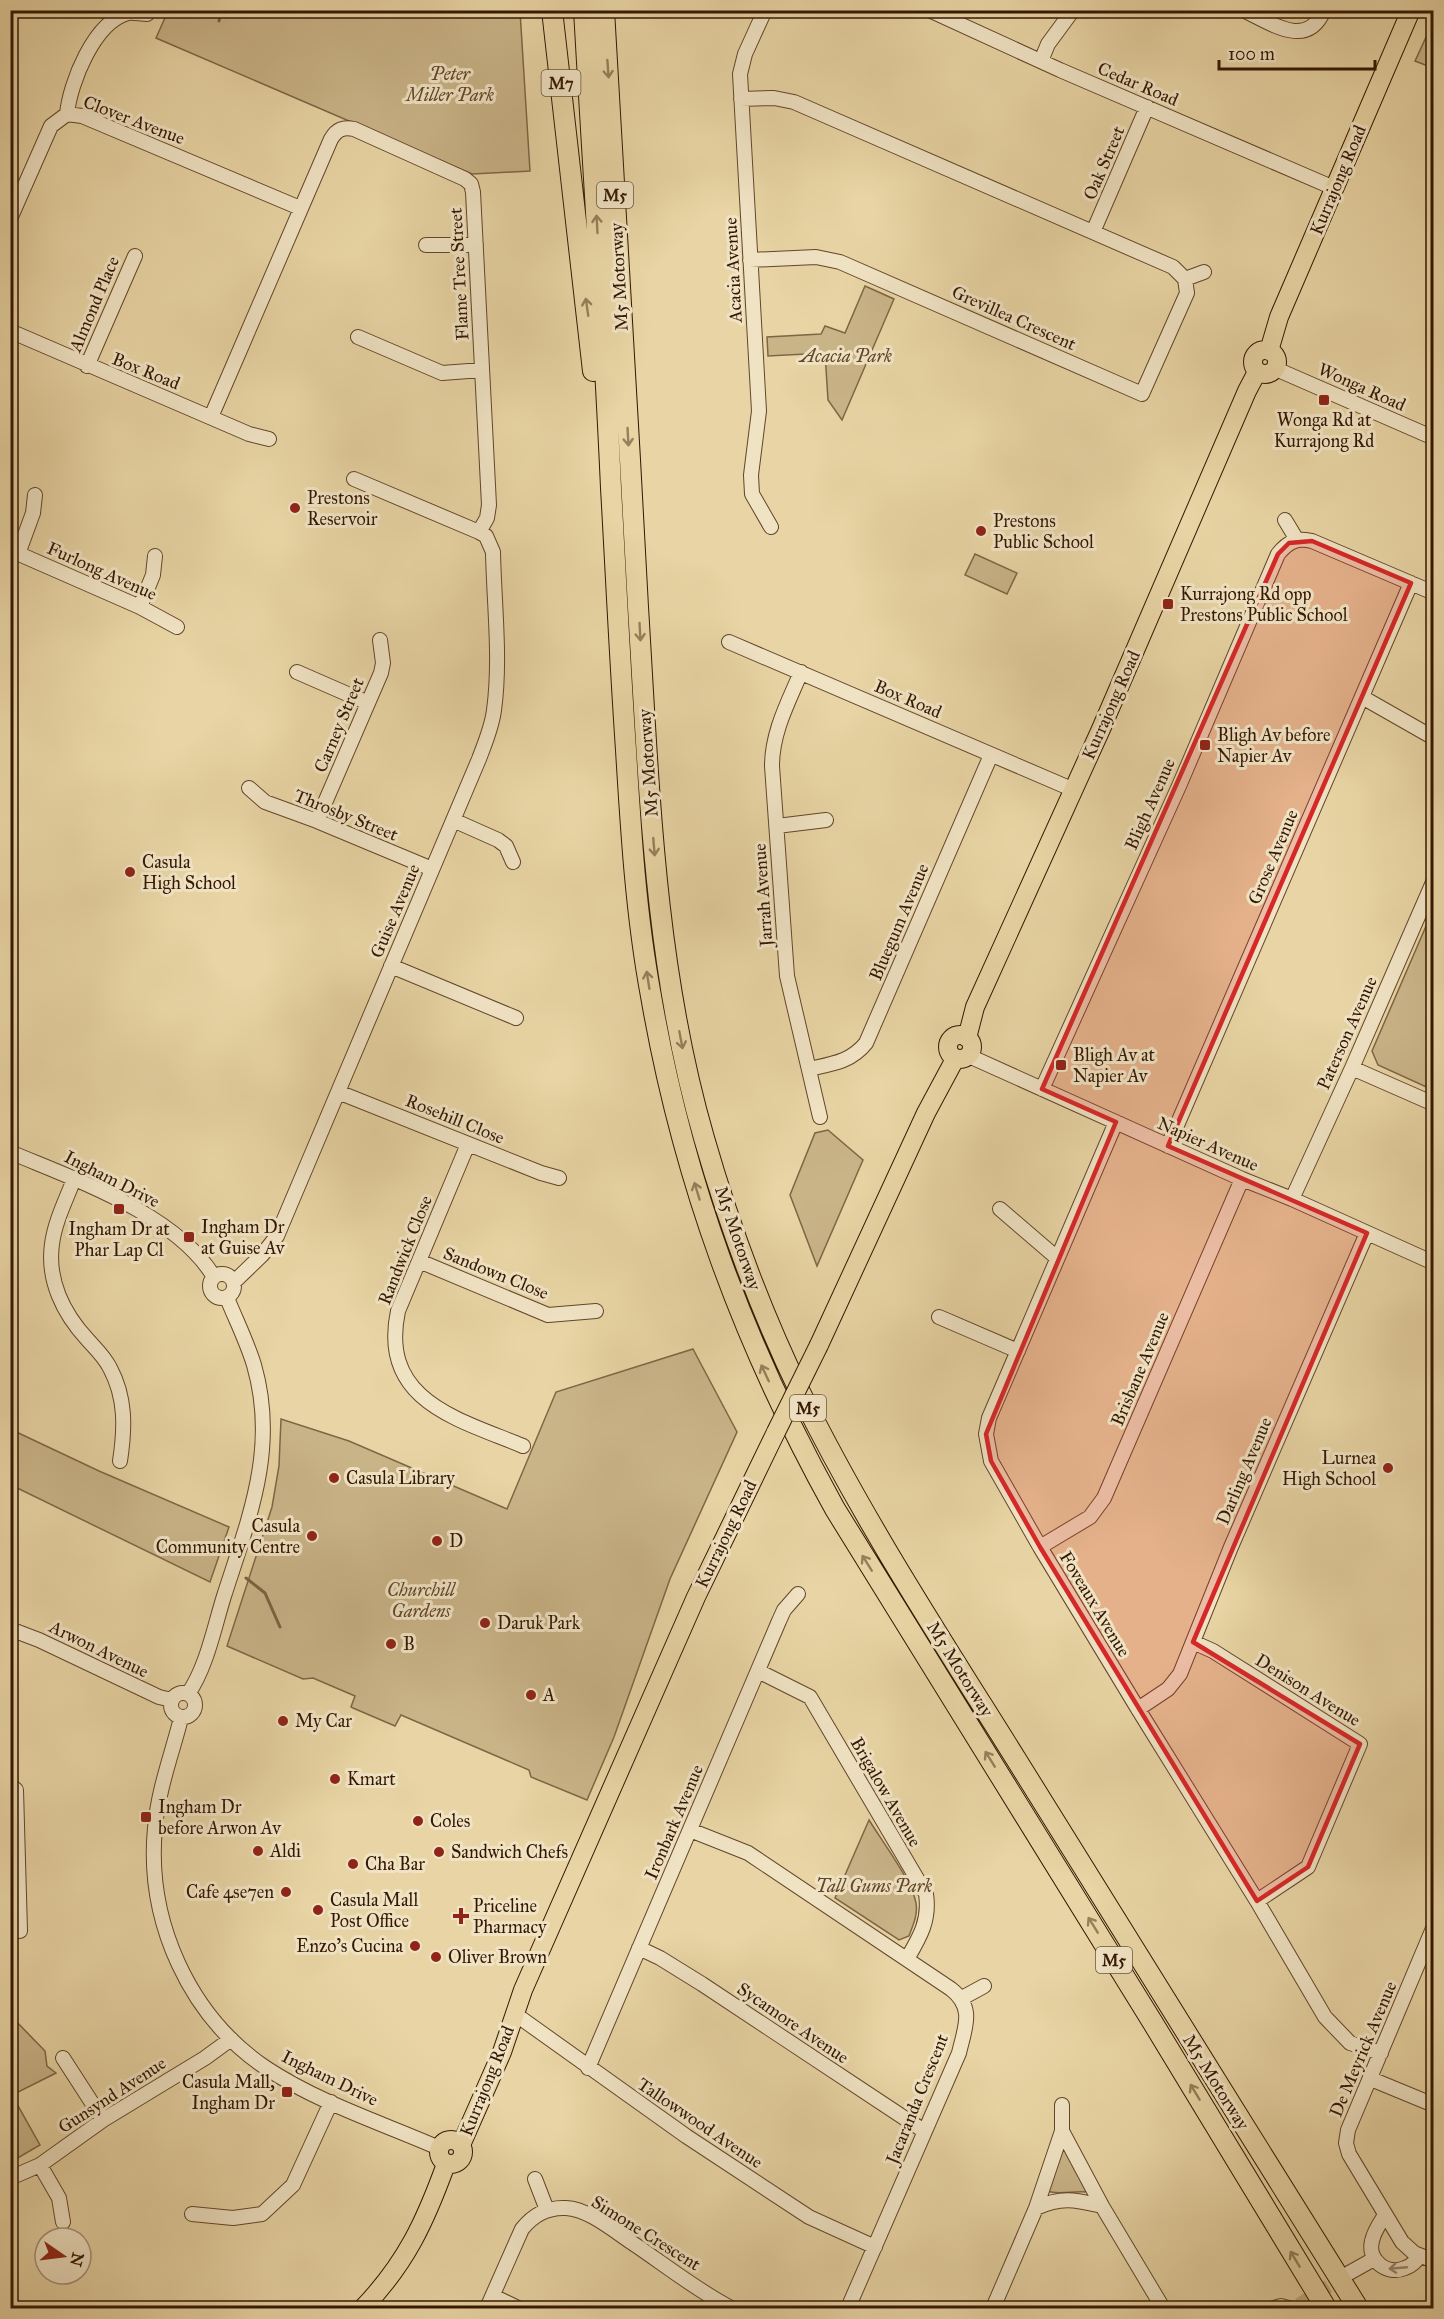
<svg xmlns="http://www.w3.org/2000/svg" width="1444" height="2319" viewBox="0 0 1444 2319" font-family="'IM FELL Great Primer',serif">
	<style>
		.green { fill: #c9b488; stroke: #7e6645; stroke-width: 1.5 }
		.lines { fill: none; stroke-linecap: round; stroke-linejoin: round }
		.stream { stroke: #7b6242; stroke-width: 3 }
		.minor-tunnel { stroke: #c4ae84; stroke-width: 14; stroke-dasharray: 14 7; stroke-linecap: butt }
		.minor-casing { stroke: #61462a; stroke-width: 16 }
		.major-casing { stroke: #341702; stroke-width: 20 }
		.highway-casing { stroke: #341702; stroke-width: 22 }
		.minor { stroke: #f0e3c4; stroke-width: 14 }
		.major { stroke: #e8d4a4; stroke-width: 18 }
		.highway { stroke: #e8d4a4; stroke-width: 20 }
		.major-bridge-casing { stroke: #341702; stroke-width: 20; stroke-linecap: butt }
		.major-bridge { stroke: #e8d4a4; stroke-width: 18 }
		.oneway { stroke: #977f5b }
		.oneway2 { stroke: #9b876d }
		.marked { fill: #d62828; fill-opacity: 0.2; stroke: #d62828; stroke-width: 4.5; stroke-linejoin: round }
		.poi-dot { fill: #8f2418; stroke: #f0e3c4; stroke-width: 2 }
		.labels { text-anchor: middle; stroke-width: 6; stroke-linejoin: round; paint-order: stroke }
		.shield { fill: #f0e3c4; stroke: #6c543c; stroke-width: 1.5 }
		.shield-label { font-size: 16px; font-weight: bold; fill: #341702 }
		.park-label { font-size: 18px; font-style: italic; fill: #61462a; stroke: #f0e3c4 }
		.street-label { font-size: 18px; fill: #341702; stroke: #f0e3c4 }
		.poi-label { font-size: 18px; fill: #341702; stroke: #f0e3c4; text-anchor: start }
	</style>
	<rect width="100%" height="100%" fill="#e8d4a4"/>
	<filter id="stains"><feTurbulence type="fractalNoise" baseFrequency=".00333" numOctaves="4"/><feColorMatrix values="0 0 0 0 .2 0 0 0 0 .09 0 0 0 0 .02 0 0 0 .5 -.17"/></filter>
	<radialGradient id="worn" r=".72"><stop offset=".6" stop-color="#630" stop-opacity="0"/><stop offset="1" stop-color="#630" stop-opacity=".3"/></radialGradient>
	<path class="green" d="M168,11H520L530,171L472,174L156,38Z
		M1433,22V68L1415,61Z
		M865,286L894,299L842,420L828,400L825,353L768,356L767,337L821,334L825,326L845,333Z
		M975,554L1017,573L1007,594L965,575Z
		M1433,910L1434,1090H1433L1378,1065L1372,1051Z
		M828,1130L863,1160L817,1266L790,1195L815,1133Z
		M693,1349L737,1432L670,1579L614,1737L587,1800L531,1777L529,1770L401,1715L395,1726L353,1708L351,1707L355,1696L313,1678L303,1679L227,1646L272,1507L279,1466L281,1419L349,1441L507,1509L556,1392Z
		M10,1429L99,1471L229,1527L210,1582L11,1485Z
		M869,1820C882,1841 912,1881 916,1903C918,1915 913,1925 909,1936L899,1940L835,1898Z
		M11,2016L45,2051L47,2066L56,2073L12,2095L40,2145L11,2162Z
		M1065,2147L1087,2189L1085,2192C1075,2191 1055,2195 1048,2191L1062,2148Z"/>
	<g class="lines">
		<path class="stream" d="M219,21L221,10
			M246,1578L265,1593L280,1627"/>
		<path class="minor-tunnel" d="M1299,2305L1347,2274"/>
		<defs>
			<path id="minor" d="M765,10L745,54L740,74L759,411L751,475L752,494L771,527
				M929,10L1060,70L1334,188
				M1243,10C1271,23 1307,50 1324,10
				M1041,61L1048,44L1073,10
				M741,99L774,98L794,102L1173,267L1185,279L1187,293L1142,394L840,262L816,257L750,260
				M67,114C70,83 94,22 128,13C133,12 141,14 147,14
				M10,219L51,126L67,114L82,116L300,208
				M1093,232L1147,107
				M426,245H476
				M1185,279L1204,272
				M10,331L249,434L269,439
				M358,337L442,373L482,370
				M87,366L135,256
				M1276,369L1434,438
				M211,417L331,139C337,129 343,127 354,129L465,179L471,184L473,192L489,505L487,518L479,532
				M1285,520L1297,540
				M10,550L140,607L177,627
				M18,554L33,513L35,495
				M140,607L153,575L155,556
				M729,642L1074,790
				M297,672L368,703
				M801,672C788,703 772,732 772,766L787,976L820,1117
				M1362,697L1434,738
				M249,788L265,802L317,821L432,869
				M453,820L498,840L506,846L513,862
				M317,821L381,673L383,663L380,640
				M777,826L826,820
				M391,966L516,1018
				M969,1056L1242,1179L1292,1199L1434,1263
				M1352,1068L1434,1104
				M809,1069C831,1064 851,1062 866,1043L991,755
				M1042,1089L1179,786L1278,554C1288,542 1297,537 1312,541L1434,593
				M338,1092L541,1173L559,1178
				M1116,1122L989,1418L986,1434L991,1461L1040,1547L1138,1709L1257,1901L1325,2017L1350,2043L1381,2053
				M468,1144L398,1311C379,1401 458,1419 523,1446
				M1168,1146L1411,583
				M10,1152C76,1180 176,1214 214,1277
				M74,1179C66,1200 55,1221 52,1244C47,1280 63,1313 87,1339C95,1348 104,1356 110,1368C126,1398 125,1428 120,1461
				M1292,1199L1352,1068L1434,880
				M1000,1209L1057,1258
				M419,1261L548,1315L596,1311
				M210 1286a12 12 0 1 1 24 0a12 12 0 1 1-24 0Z
				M234,1282L262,1255L277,1236L479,759C485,743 492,727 494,710C501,659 494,604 493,552L486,536L479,532L354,479
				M939,1317L1018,1351
				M1040,1547L1090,1517L1104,1498L1242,1179
				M10,1629L39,1640L159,1697L172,1700
				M1193,1642L1213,1651L1360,1744L1308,1867L1257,1901
				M758,1671L810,1697L926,1894C930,1920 920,1937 907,1959
				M171 1705a12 12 0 1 1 24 0a12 12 0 1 1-24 0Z
				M188,1694C207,1666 214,1628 224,1596C249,1518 278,1448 254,1365C247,1342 236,1320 227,1298
				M1138,1709L1168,1689L1180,1674L1231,1547L1367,1233
				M181,1718C172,1754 158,1790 155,1828C146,1921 189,2016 266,2068C319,2103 382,2123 439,2148
				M10,1785L16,1790L20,1931
				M690,1830L748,1853L951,1989C975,2008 965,2027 959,2053L848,2308
				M1434,1926L1348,2130L1346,2143L1349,2154L1402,2242L1414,2253L1434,2261
				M639,1948L660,1958L702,1984L924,2131
				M962,1998L984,1986
				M513,2016L522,2019L686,2136L809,2217L875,2247
				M63,2058L103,2120
				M588,2068L779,1621L784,1610L798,1594
				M1371,2079L1434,2105
				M1062,2105V2131L1102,2206L1163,2308
				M40,2165L59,2198L63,2222
				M10,2178L40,2165L103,2120L205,2058L231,2039
				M535,2179L547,2210
				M1036,2208L1062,2131
				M192,2214L233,2218L262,2214L293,2185L331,2102
				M1385,2215C1380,2223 1374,2231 1372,2241C1367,2260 1387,2276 1405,2268C1412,2266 1416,2261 1420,2256
				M1349,2273L1374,2259
				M493,2296L518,2308
				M487,2308L522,2229C533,2215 547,2207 566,2208C588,2209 613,2230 631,2242C664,2264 696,2290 731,2308
				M993,2308L1036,2208C1062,2196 1076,2200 1102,2206
				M1274,2308L1281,2306L1289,2308"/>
			<path id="major" d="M1253 362a12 12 0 1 1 24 0a12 12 0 1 1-24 0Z
				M1269,351L1279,317L1411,10
				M948 1047a12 12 0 1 1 24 0a12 12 0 1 1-24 0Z
				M967,1038L975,1007L1101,729L1247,391L1257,372
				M819,1345L926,1113L955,1059
				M439 2152a12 12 0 1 1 24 0a12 12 0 1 1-24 0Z
				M461,2145L502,2052L523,1990L696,1597L776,1432
				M363,2308C406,2263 425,2222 446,2164"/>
			<path id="highway" d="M552,10L593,371
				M584,10C593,170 604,329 611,488C616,576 620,663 626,750C631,833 636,915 651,996C683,1181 744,1345 835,1509L1153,2023L1326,2308
				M604,10C617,209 627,408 638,607C649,785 654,966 704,1138C729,1225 761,1312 801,1394C863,1520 941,1639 1016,1759C1129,1942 1244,2125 1358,2308"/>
		</defs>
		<use href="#minor" class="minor-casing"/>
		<use href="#major" class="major-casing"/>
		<use href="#highway" class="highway-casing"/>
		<use href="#minor" class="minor"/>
		<use href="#major" class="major"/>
		<use href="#highway" class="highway"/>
		<defs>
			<path id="major-bridge" d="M776,1432L819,1345"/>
		</defs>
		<use href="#major-bridge" class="major-bridge-casing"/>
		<use href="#major-bridge" class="major-bridge"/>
	</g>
	<defs><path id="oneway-shaft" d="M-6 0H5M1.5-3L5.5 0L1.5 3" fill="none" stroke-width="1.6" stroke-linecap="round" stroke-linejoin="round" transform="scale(1.5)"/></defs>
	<g class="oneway">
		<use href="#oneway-shaft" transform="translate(608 69) rotate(86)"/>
		<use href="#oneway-shaft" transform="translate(597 224) rotate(-93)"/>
		<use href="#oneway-shaft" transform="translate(587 307) rotate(-98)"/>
		<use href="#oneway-shaft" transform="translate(628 437) rotate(87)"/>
		<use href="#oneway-shaft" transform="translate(640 632) rotate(87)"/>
		<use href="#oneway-shaft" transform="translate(654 847) rotate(85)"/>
		<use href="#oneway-shaft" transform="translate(648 980) rotate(-99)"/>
		<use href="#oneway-shaft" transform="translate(681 1040) rotate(79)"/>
		<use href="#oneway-shaft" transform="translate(697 1191) rotate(-107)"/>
		<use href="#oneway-shaft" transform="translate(765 1373) rotate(-115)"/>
		<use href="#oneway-shaft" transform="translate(867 1563) rotate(-122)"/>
		<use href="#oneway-shaft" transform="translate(990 1759) rotate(-122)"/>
		<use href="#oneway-shaft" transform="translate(1093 1925) rotate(-122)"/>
		<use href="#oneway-shaft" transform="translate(1195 2092) rotate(-121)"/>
		<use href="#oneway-shaft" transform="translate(1295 2259) rotate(-121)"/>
	</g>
	<use class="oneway2" href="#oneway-shaft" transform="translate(1398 2268) rotate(175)"/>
	<path class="marked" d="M1312,541L1411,583L1168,1146L1367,1233L1193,1642L1360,1744L1308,1867L1257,1901L1040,1547L991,1461L986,1434L1116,1122L1042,1089L1278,554L1289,543Z"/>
	<g class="poi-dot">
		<rect x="1318" y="394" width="12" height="12" rx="3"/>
		<circle cx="295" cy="508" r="6"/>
		<circle cx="981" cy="531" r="6"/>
		<rect x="1162" y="598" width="12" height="12" rx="3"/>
		<rect x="1199" y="739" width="12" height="12" rx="3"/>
		<circle cx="130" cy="872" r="6"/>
		<rect x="1055" y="1059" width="12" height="12" rx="3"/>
		<rect x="113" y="1203" width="12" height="12" rx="3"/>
		<rect x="183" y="1231" width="12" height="12" rx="3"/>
		<circle cx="1388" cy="1468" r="6"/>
		<circle cx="334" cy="1478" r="6"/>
		<circle cx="312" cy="1536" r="6"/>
		<circle cx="437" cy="1541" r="6"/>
		<circle cx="485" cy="1623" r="6"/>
		<circle cx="391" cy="1644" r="6"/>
		<circle cx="531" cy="1695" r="6"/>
		<circle cx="283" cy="1721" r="6"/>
		<circle cx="335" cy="1779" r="6"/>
		<rect x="140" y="1811" width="12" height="12" rx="3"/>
		<circle cx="418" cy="1821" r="6"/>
		<circle cx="258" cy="1851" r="6"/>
		<circle cx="439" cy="1852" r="6"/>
		<circle cx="353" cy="1864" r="6"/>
		<circle cx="286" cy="1892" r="6"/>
		<circle cx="318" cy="1910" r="6"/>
		<path d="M458 1907h6v6h6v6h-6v6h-6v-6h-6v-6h6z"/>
		<circle cx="415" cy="1946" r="6"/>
		<circle cx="436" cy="1957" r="6"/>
		<rect x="281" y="2086" width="12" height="12" rx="3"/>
	</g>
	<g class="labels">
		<g class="shield">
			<rect x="541.5" y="70" width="39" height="26" rx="4.5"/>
			<rect x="597" y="182" width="36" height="26" rx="4.5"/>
			<rect x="790" y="1395" width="36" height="26" rx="4.5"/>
			<rect x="1096" y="1947" width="36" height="26" rx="4.5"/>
		</g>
		<g class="shield-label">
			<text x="561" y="89">M7</text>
			<text x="615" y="201">M5</text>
			<text x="808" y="1414">M5</text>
			<text x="1114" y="1966">M5</text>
		</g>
		<g class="park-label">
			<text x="450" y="80">Peter<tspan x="450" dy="21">Miller Park</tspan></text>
			<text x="846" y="362">Acacia Park</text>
			<text x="421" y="1596">Churchill<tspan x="421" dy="21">Gardens</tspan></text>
			<text x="874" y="1892">Tall Gums Park</text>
		</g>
		<g class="street-label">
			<text transform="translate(1138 84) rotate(23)" y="6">Cedar Road</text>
			<text transform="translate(134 120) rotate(21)" y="6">Clover Avenue</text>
			<text transform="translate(1104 163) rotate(-67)" y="6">Oak Street</text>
			<text transform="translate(1338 180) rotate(-67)" y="6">Kurrajong Road</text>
			<text transform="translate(733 270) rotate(-93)" y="6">Acacia Avenue</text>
			<text transform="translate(459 274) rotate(-93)" y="6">Flame Tree Street</text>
			<text transform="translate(619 277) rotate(-93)" y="6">M5 Motorway</text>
			<text transform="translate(94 304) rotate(-67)" y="6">Almond Place</text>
			<text transform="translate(1014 318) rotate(24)" y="6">Grevillea Crescent</text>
			<text transform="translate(146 371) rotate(22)" y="6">Box Road</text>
			<text transform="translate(1362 387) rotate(24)" y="6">Wonga Road</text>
			<text transform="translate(102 571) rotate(24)" y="6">Furlong Avenue</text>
			<text transform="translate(908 699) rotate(23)" y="6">Box Road</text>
			<text transform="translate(1111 705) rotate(-66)" y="6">Kurrajong Road</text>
			<text transform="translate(339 725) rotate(-67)" y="6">Carney Street</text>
			<text transform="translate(648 763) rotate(-94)" y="6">M5 Motorway</text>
			<text transform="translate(1150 804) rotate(-66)" y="6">Bligh Avenue</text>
			<text transform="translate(346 815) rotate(22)" y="6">Throsby Street</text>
			<text transform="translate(1273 857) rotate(-67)" y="6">Grose Avenue</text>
			<text transform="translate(763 895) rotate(-94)" y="6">Jarrah Avenue</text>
			<text transform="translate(395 911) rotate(-67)" y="6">Guise Avenue</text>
			<text transform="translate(899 922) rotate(-67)" y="6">Bluegum Avenue</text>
			<text transform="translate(1347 1033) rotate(-66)" y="6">Paterson Avenue</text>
			<text transform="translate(455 1119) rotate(22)" y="6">Rosehill Close</text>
			<text transform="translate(1208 1144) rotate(24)" y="6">Napier Avenue</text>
			<text transform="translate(112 1179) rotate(27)" y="6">Ingham Drive</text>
			<text transform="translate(738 1238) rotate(71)" y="6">M5 Motorway</text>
			<text transform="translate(405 1250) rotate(-68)" y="6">Randwick Close</text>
			<text transform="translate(496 1273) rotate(22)" y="6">Sandown Close</text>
			<text transform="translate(1140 1369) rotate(-67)" y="6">Brisbane Avenue</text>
			<text transform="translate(1244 1471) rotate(-67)" y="6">Darling Avenue</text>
			<text transform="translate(726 1534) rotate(-64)" y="6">Kurrajong Road</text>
			<text transform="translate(1095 1604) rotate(59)" y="6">Foveaux Avenue</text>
			<text transform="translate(99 1649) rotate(26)" y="6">Arwon Avenue</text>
			<text transform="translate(960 1669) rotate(58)" y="6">M5 Motorway</text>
			<text transform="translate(1308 1690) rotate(32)" y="6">Denison Avenue</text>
			<text transform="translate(886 1792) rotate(60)" y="6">Brigalow Avenue</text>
			<text transform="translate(674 1822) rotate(-67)" y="6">Ironbark Avenue</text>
			<text transform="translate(793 2023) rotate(34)" y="6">Sycamore Avenue</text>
			<text transform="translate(1363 2049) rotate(-67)" y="6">De Meyrick Avenue</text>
			<text transform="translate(330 2078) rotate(26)" y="6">Ingham Drive</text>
			<text transform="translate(487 2081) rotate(-68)" y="6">Kurrajong Road</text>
			<text transform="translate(1216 2082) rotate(58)" y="6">M5 Motorway</text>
			<text transform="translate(112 2095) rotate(-33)" y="6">Gunsynd Avenue</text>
			<text transform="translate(917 2099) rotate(-68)" y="6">Jacaranda Crescent</text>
			<text transform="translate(700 2123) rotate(34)" y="6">Tallowwood Avenue</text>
			<text transform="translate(646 2233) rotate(32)" y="6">Simone Crescent</text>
		</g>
		<g class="poi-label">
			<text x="1324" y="426" text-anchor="middle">Wonga Rd at<tspan x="1324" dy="21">Kurrajong Rd</tspan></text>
			<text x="307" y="504">Prestons<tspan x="307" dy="21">Reservoir</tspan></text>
			<text x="993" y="527">Prestons<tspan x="993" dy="21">Public School</tspan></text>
			<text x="1180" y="600">Kurrajong Rd opp<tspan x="1180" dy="21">Prestons Public School</tspan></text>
			<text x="1217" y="741">Bligh Av before<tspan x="1217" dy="21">Napier Av</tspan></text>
			<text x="142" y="868">Casula<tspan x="142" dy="21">High School</tspan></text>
			<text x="1073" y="1061">Bligh Av at<tspan x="1073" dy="21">Napier Av</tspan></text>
			<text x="201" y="1233">Ingham Dr<tspan x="201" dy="21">at Guise Av</tspan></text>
			<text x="119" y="1235" text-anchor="middle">Ingham Dr at<tspan x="119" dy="21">Phar Lap Cl</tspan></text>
			<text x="1376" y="1464" text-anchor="end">Lurnea<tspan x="1376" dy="21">High School</tspan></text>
			<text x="346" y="1484">Casula Library</text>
			<text x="300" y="1532" text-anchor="end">Casula<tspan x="300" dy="21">Community Centre</tspan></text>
			<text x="449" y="1547">D</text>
			<text x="497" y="1629">Daruk Park</text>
			<text x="403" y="1650">B</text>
			<text x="543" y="1701">A</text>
			<text x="295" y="1727">My Car</text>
			<text x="347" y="1785">Kmart</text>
			<text x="158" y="1813">Ingham Dr<tspan x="158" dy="21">before Arwon Av</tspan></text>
			<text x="430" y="1827">Coles</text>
			<text x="270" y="1857">Aldi</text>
			<text x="451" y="1858">Sandwich Chefs</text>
			<text x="365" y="1870">Cha Bar</text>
			<text x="274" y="1898" text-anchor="end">Cafe 4se7en</text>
			<text x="330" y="1906">Casula Mall<tspan x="330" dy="21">Post Office</tspan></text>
			<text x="473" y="1912">Priceline<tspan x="473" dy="21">Pharmacy</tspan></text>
			<text x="403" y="1952" text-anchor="end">Enzo's Cucina</text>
			<text x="448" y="1963">Oliver Brown</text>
			<text x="275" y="2088" text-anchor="end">Casula Mall,<tspan x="275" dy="21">Ingham Dr</tspan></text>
		</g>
	</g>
	<rect width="1444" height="2319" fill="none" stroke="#e8d4a4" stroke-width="36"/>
	<rect x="12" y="12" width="1420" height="2295" fill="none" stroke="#341702" stroke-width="3"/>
	<rect x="18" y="18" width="1408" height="2283" fill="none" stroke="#341702" stroke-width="1.5"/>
	<g transform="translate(63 2256) rotate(104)"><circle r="28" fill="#f0e3c4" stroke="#a59176" stroke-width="1.5"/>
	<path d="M0-4.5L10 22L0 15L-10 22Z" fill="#8f2418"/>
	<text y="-9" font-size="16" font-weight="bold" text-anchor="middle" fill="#341702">N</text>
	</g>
	<path d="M1219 60v9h156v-9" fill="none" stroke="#341702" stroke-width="3"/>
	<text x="1228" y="60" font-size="18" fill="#341702" stroke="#f0e3c4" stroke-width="4.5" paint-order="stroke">100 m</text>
	<rect width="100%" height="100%" filter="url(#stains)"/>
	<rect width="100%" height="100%" fill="url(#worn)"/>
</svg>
